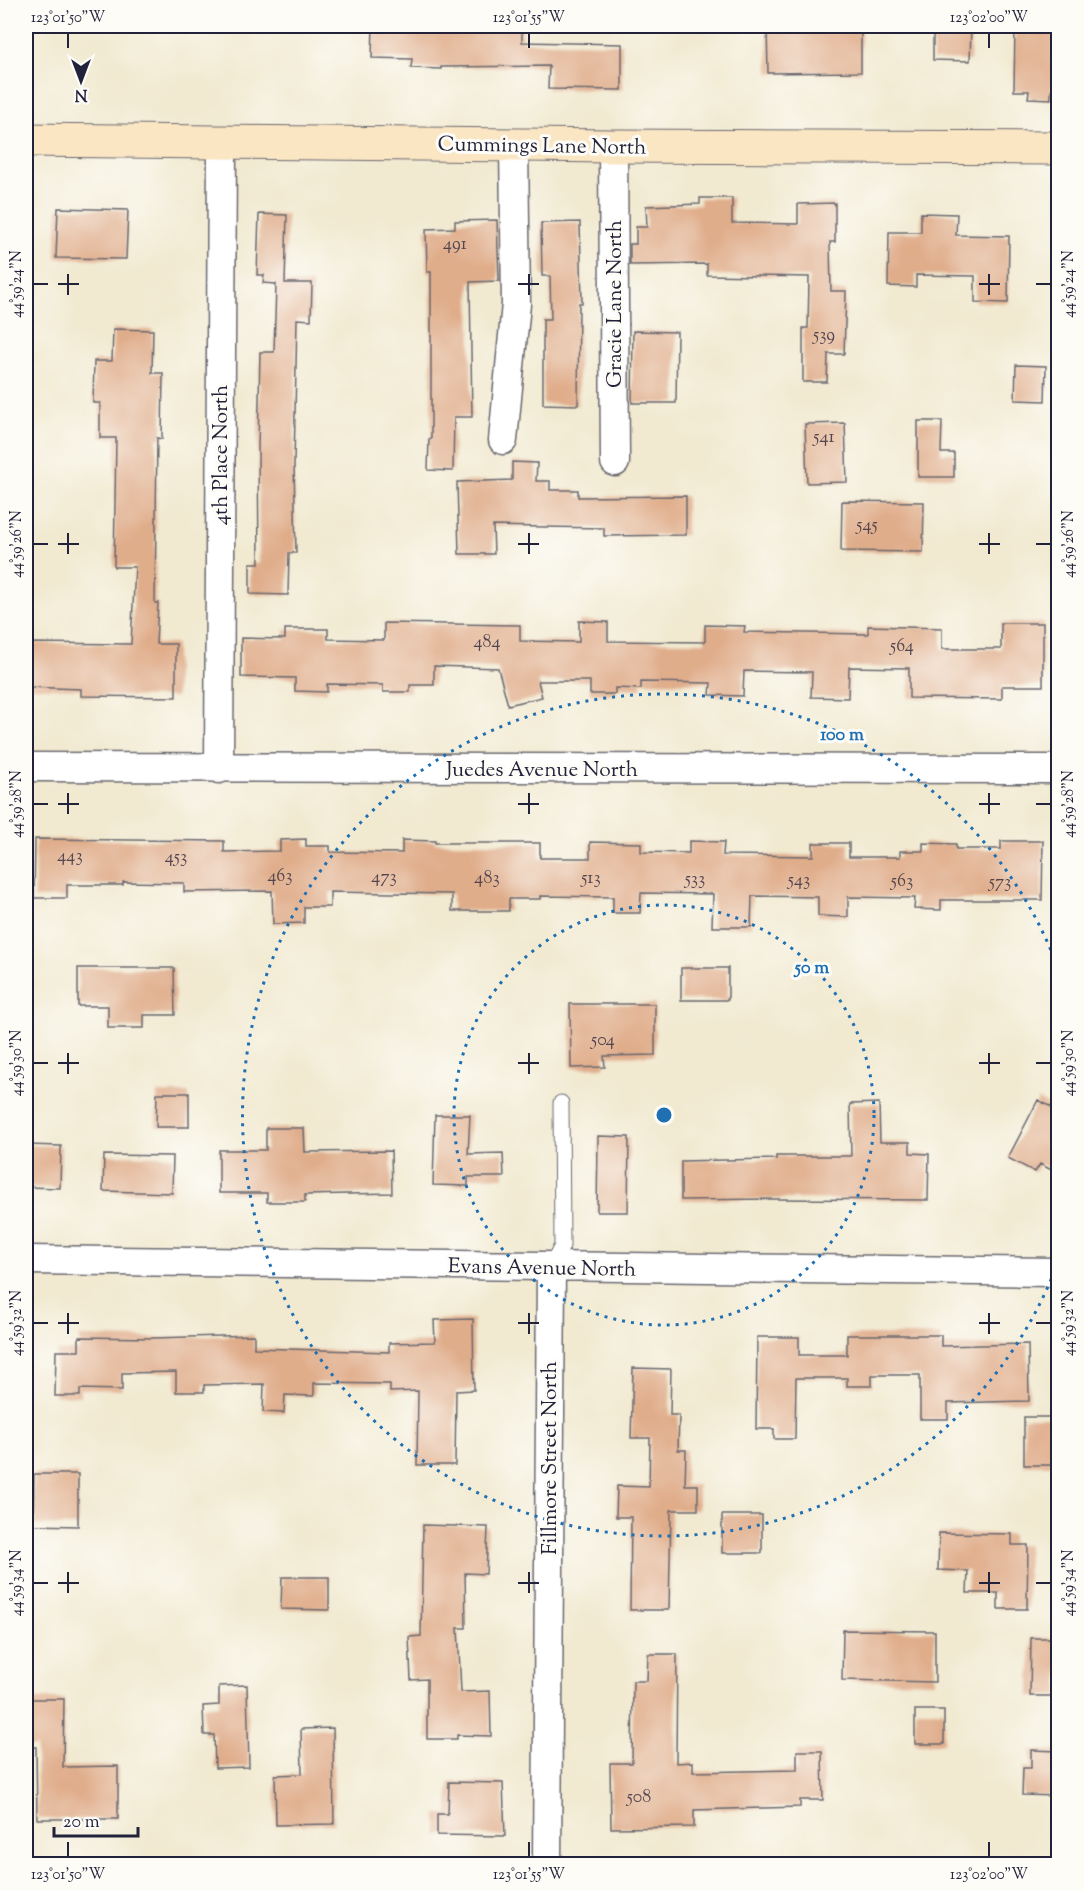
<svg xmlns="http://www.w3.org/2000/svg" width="1084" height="1890" viewBox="0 0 1084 1890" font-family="'Sorts Mill Goudy',serif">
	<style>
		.building { fill: #e0ad8b }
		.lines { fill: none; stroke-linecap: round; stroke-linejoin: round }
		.lane-casing { stroke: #6a686f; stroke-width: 17 }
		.street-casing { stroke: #6a686f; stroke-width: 31 }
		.secondary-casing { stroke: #6a686f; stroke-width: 35 }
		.lane { stroke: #fff; stroke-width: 15 }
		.street { stroke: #fff; stroke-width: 28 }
		.secondary { stroke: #fbe6c4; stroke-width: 33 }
		.ticks { fill: none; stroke: #22223b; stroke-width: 2 }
		.ring { fill: none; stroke: #1f6fb2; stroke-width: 3; stroke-dasharray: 3 6 }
		.labels { text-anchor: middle; stroke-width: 6; stroke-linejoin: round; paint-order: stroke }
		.number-label { font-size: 18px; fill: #52454f }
		.street-label { font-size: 21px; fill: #22223b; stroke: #fdfcf7 }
		.centre { fill: #1f6fb2; stroke: #fdfcf7; stroke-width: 3 }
		.ring-label { font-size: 18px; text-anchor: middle; font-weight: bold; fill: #1f6fb2; stroke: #fdfcf7; stroke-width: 6; stroke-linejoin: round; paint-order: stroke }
		.neatline { fill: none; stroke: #22223b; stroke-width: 2 }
		.ticks-label { font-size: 15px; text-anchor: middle; fill: #22223b }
	</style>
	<rect width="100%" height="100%" fill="#fdfcf7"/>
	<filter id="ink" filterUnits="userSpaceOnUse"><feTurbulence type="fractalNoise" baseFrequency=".0167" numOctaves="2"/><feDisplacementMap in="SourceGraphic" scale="12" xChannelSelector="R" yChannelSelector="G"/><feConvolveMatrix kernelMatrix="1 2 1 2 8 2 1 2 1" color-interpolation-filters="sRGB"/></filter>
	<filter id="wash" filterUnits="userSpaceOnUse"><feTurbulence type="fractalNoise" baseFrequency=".008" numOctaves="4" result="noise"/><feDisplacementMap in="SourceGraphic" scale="24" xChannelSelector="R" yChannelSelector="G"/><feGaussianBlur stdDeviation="1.35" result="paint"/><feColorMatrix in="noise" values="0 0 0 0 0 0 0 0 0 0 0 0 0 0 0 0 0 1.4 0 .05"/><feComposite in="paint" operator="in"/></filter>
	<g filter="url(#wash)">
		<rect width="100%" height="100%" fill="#f1e9d0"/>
		<g id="blocks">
			<path class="building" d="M373,26L522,27V42L622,44V90L548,89L549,66L441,67V69L411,68L412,59L372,58Z
				M767,26H861V72L768,73Z
				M933,26H971L970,61L933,60Z
				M1015,26H1052V36H1059V91H1051V99L1028,98L1029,91H1014Z
				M700,198H732V223L798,224V204L835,203V242H830L831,291H846L844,354H828L827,382H803V328H808L809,277L707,275V264L630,265V244H636V227H647L646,206L700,204Z
				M58,208L128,210L126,259L56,258Z
				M921,213L957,214L956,235L1009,236L1008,303L975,302V276L916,275V287L888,286L889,232H921Z
				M259,214L287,215L285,283H312L311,320L297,319L294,464L296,553H289L288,595L250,594V563H259L258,449L260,352H274L276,284L263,283L264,275H257Z
				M497,220L499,281L470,282L472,417H454L453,471L428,470L429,439H431V272H427L426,229L455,228V221Z
				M580,222L582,303H579L578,405L543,404V319H551L550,276H542L541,223Z
				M113,329L153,330L152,373H163L162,439L157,438L155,603H158L156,644H176V697L81,696V689L26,687V643L131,644L135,567H114L116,438H100V403H93L94,361H112Z
				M633,331L677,332L676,403H632Z
				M1016,365L1046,366L1045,401L1015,400Z
				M918,421H942L941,453H954V477H918Z
				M845,423L847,482L807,483L805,424Z
				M512,462L537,463L536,481H550V490H578V497L686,496V535L604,536V528L493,526L494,554H459L457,482L512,480Z
				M842,501L924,502L923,552L841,551Z
				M579,621L608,622V641L705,642V625L745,626L744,632L868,634V626L942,628V649H1001V623H1043V686H1002V699L909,698V668L849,667L848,698L811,697L812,672L744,671L743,696L710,695L711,683L641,682V689L615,688V694H590V681H538L542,697L508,705L498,668L434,666V685H410V692H383V685L327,684V692L295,691V678L241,677V638L285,639V629H328V639L384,640V623L520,625V641L579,642Z
				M35,839L224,841V852L280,851V840L306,839V846H330V852L402,853V840L435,841V843H540V858H590V842L641,843V852L689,853V841L724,842L723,855L813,856V843H849V857H900V851H923V843L956,844V849H1001V841H1043L1042,900H941V910L914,909L915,898L848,897V917L818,916V897L752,896L751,927H712L713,894L641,893L640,913H613V897L540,896V899H509V911H452V894L330,892V907H304V923L273,924L272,891L184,892V883L123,882V885H67V898H34Z
				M78,968H174L175,1015H144V1028H108V1006H78Z
				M681,968H728V1000H681Z
				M570,1004H655V1055L604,1056L605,1067L571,1068Z
				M157,1093H189V1127H156Z
				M1038,1100L1059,1111V1174L1040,1164L1035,1172L1008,1158Z
				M879,1103L880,1142H910V1153L929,1154L928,1200L775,1199L681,1200V1161L776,1159V1156H851L850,1104Z
				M435,1115H470L468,1154L503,1153L504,1177H468V1186L433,1185Z
				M266,1128H304L305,1152L391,1151L392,1193L305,1195V1202H267V1193H219V1150H266Z
				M598,1136L629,1137L628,1212H597Z
				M26,1145L61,1146L60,1188L26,1187Z
				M104,1155L173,1156L172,1193L103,1191Z
				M473,1319L474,1390L456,1391L455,1465H417L418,1391L390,1392V1384L314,1383V1396L285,1395L284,1413L263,1412L264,1384L204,1385V1392H176V1372L122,1373V1390L80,1389V1396H55L56,1351H79V1337L154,1338L254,1335V1348L389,1352V1343L435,1342L434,1320Z
				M847,1335H941V1346L1028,1344L1029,1401L948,1403V1419H920V1375H872V1386H847V1378H796L795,1439H774V1429H756L757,1337H799V1355H847Z
				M633,1368L671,1369L670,1415H679L678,1450H686L685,1485H698V1510H671L669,1610H630L631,1517H616L617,1486L649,1487L650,1438H631Z
				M1024,1417H1059V1465H1024Z
				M34,1474H78V1526L33,1525Z
				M722,1515H762V1553H722Z
				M423,1525L488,1527L486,1574L465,1573L466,1628H458L461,1692L490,1691L491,1736L457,1735V1739H427V1679L411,1680L409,1637L421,1636Z
				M939,1533L1012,1534V1545H1028L1027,1609H998V1593H967L968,1571L938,1570Z
				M282,1577H329V1610L281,1609Z
				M843,1630L935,1631V1682L842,1680Z
				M1031,1638H1059V1696H1030Z
				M648,1654H677L676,1763L693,1762V1772L797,1770V1751H822L823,1800H800V1807L694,1810V1827L611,1828L610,1763H632L633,1681H647Z
				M247,1685L249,1767L215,1768L214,1735H204L203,1706L219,1705V1686Z
				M30,1699H64L63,1767L118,1766V1819H37L36,1747H29Z
				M915,1710H944V1744H915Z
				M333,1728L334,1824L276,1825L275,1775L302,1774L301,1729Z
				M1031,1750L1059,1751V1796L1022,1795L1023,1768H1031Z
				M449,1782L503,1783L505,1836L437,1835V1814H448Z"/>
		</g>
	</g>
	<g filter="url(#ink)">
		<use href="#blocks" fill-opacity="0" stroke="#6a686f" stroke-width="1.5"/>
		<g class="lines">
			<defs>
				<path id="lane" d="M551,1267L562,1246L561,1103"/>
				<path id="street" d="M613,146L615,462
					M503,440L516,304L514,144
					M26,767L1058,769
					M219,769L222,142
					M26,1260L1058,1272
					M547,1864L551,1267"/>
				<path id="secondary" d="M26,140L613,146L1058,148"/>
			</defs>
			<use href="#lane" class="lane-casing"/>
			<use href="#street" class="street-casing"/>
			<use href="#secondary" class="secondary-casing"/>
			<use href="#lane" class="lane"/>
			<use href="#street" class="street"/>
			<use href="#secondary" class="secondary"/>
		</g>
	</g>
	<path class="ticks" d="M68,33V48M529,33V48M989,33V48M68,274V295M529,274V295M989,274V295M33,284H48M58,284H79M518,284H539M979,284H1000M1036,284H1051M68,533V554M529,533V554M989,533V554M33,544H48M58,544H79M518,544H539M979,544H1000M1036,544H1051M68,793V814M529,793V814M989,793V814M33,804H48M58,804H79M518,804H539M979,804H1000M1036,804H1051M68,1053V1074M529,1053V1074M989,1053V1074M33,1063H48M58,1063H79M518,1063H539M979,1063H1000M1036,1063H1051M68,1313V1334M529,1313V1334M989,1313V1334M33,1323H48M58,1323H79M518,1323H539M979,1323H1000M1036,1323H1051M68,1572V1593M529,1572V1593M989,1572V1593M33,1583H48M58,1583H79M518,1583H539M979,1583H1000M1036,1583H1051M68,1842V1857M529,1842V1857M989,1842V1857"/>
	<g class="ring">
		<circle cx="664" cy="1115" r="210"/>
		<path d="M1058 1262A421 421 0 1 1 1058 968"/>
	</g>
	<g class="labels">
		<g class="number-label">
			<text x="455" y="249">491</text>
			<text x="824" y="340">539</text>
			<text x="824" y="442">541</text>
			<text x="867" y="530">545</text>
			<text x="487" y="647">484</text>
			<text x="902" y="651">564</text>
			<text x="70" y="861">443</text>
			<text x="176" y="862">453</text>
			<text x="280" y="881">463</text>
			<text x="384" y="882">473</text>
			<text x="487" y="883">483</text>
			<text x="591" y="883">513</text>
			<text x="695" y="884">533</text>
			<text x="799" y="885">543</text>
			<text x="902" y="886">563</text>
			<text x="1000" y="887">573</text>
			<text x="603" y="1045">504</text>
			<text x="639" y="1802">508</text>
		</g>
		<g class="street-label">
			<text transform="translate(542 145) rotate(1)" y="7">Cummings Lane North</text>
			<text transform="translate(614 304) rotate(-90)" y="7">Gracie Lane North</text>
			<text transform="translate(220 455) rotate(-90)" y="7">4th Place North</text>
			<text x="542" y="776">Juedes Avenue North</text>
			<text transform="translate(542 1267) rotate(1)" y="7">Evans Avenue North</text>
			<text transform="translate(549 1458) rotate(-90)" y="7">Fillmore Street North</text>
		</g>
	</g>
	<circle cx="664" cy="1115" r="9" class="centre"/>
	<g class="ring-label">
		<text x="842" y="740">100 m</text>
		<text x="812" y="973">50 m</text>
	</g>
	<rect width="1084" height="1890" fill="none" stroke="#fdfcf7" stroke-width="66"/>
	<g transform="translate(81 81) rotate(180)" stroke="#fdfcf7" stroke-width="4.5" paint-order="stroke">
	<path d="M0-4.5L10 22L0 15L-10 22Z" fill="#22223b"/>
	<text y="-9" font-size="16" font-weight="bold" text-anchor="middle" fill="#22223b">N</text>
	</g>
	<path d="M54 1827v9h84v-9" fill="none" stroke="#22223b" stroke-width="3"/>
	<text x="63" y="1827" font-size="18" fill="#22223b" stroke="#fdfcf7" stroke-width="4.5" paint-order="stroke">20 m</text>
	<rect x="33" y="33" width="1018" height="1824" class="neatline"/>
	<g class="ticks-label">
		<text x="68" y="22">123°01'50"W</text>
		<text x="529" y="22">123°01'55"W</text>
		<text x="989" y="22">123°02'00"W</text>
		<text transform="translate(1068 284) rotate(-90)" y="5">44°59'24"N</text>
		<text transform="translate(16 284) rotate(-90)" y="5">44°59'24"N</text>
		<text transform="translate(1068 544) rotate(-90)" y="5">44°59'26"N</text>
		<text transform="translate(16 544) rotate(-90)" y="5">44°59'26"N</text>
		<text transform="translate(1068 804) rotate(-90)" y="5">44°59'28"N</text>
		<text transform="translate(16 804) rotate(-90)" y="5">44°59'28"N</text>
		<text transform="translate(1068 1063) rotate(-90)" y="5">44°59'30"N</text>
		<text transform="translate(16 1063) rotate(-90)" y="5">44°59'30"N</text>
		<text transform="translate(1068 1323) rotate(-90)" y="5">44°59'32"N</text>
		<text transform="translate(16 1323) rotate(-90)" y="5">44°59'32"N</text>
		<text transform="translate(16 1583) rotate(-90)" y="5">44°59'34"N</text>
		<text transform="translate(1068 1583) rotate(-90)" y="5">44°59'34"N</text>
		<text x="68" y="1879">123°01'50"W</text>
		<text x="529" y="1879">123°01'55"W</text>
		<text x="989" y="1879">123°02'00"W</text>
	</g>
</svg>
